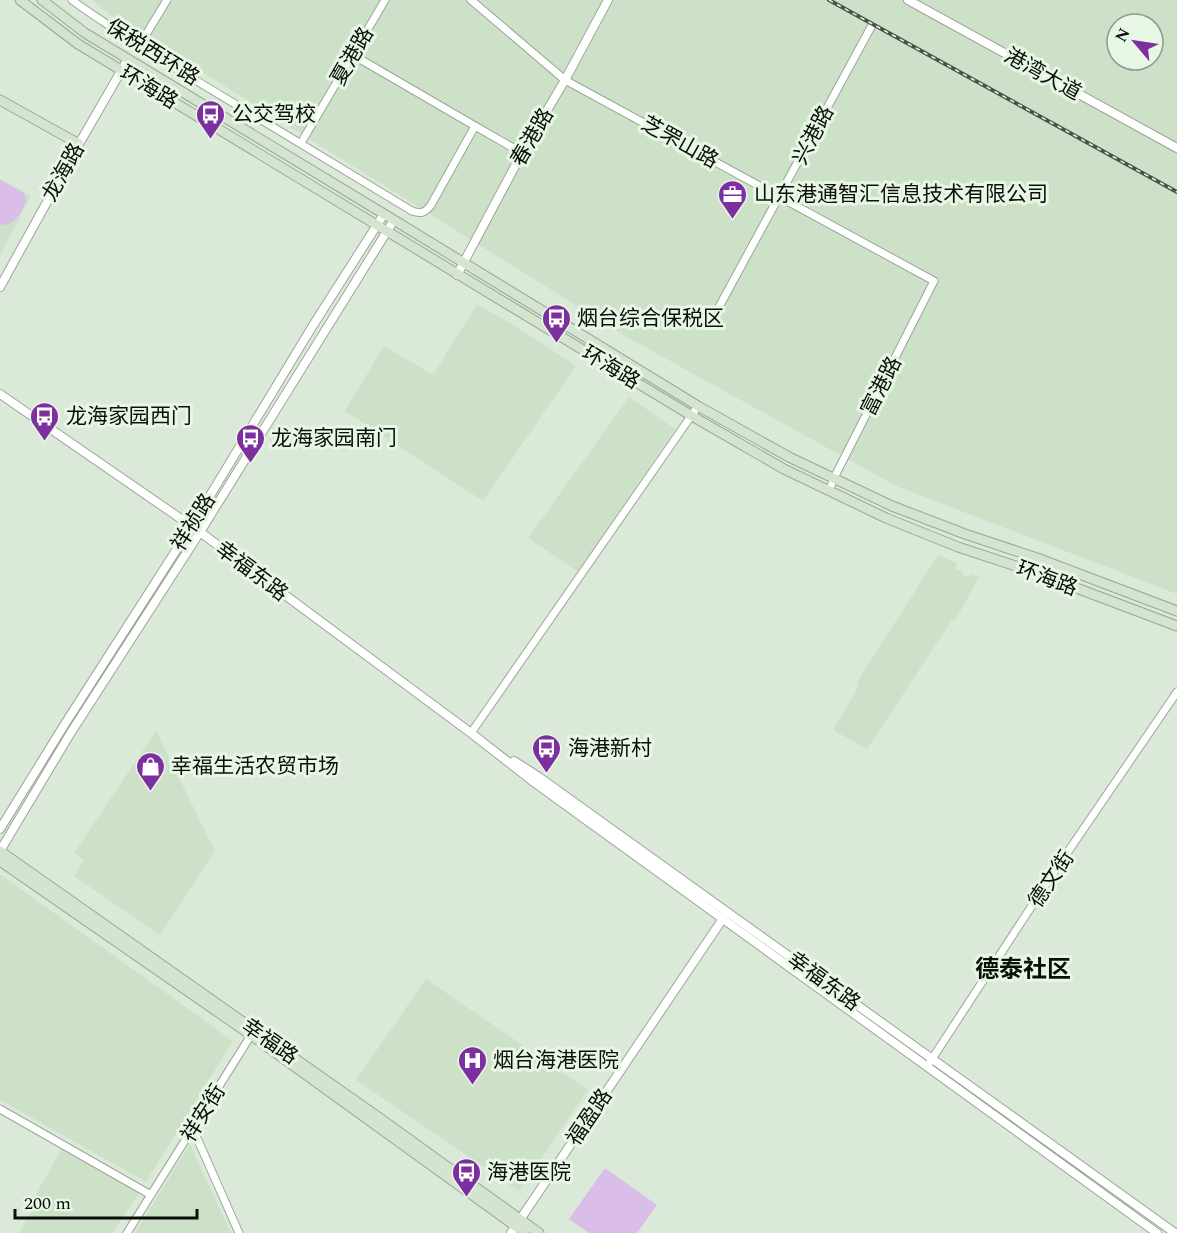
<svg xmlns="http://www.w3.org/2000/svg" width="1177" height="1233" viewBox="0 0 1177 1233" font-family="Spectral,'Noto Sans SC',serif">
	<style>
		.built { fill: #cde0c8; fill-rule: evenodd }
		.park { fill: #dabde8 }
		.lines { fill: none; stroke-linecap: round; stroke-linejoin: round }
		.minor-casing { stroke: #9aa796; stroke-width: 9 }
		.tertiary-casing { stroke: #9aa796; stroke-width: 10 }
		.secondary-casing { stroke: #9aa796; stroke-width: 11 }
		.minor { stroke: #fff; stroke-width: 7 }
		.tertiary { stroke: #fff; stroke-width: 8 }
		.secondary { stroke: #d4e4d0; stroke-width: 9 }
		.rail-casing { stroke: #495148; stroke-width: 4 }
		.rail { stroke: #e8f7e5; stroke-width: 1.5; stroke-dasharray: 4.5; stroke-linecap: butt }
		.labels { text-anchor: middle; stroke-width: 6; stroke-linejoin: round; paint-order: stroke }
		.street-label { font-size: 21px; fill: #0a0f09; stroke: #e8f7e5 }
		.poi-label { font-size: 21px; fill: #0a0f09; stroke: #e8f7e5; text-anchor: start }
		.quarter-label { font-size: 24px; font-weight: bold; fill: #0a0f09; stroke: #e8f7e5 }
	</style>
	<rect width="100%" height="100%" fill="#dbead8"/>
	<path class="built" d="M92,0H1177V594L896,486L627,337L112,16ZM1117,24H1153V60H1117Z
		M0,179L31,196L0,255Z
		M477,304L512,324L576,366L483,501L345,411L384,346L433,375Z
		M629,397L675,429L578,572L528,538Z
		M938,555L957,563L955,569L963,572L962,574L969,577L970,574L979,577L955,621L952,620L867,749L833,730L859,686L857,682Z
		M156,731L215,851L160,935L74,876L84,860L74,853Z
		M0,874L233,1041L146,1182L0,1100Z
		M426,979L588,1090L519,1191L356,1080Z
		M190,1144L231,1233H135Z
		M62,1148L138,1192V1195L112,1233H19L32,1211L31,1203Z"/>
	<path class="park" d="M0,180L24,193L26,200C23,212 14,226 0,225Z
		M605,1168L657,1205L637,1233H589L569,1219Z"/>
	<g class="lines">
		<defs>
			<path id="minor" d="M72,0C94,17 118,30 139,46L412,211C421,214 425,213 431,205L475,126L522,153
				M471,0L565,80L934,281L834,478L829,491
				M139,46L167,0
				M353,55L475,126
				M301,143L385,0
				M719,307L871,27
				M471,733L698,406
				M930,1062L1050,878L1177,692
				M0,1109L151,1195
				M193,1129L239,1233
				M127,1233L253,1032"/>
			<path id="tertiary" d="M908,0L1177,148
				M457,275L522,153L565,80L608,0
				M0,287L79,144L128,59
				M0,394L200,532L471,733L535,783L1157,1233
				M514,761L539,777L1175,1233
				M0,829L63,727L191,527L312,327L384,214
				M0,851L70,734L200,532L394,220
				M511,1233L724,917"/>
			<path id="secondary" d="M20,0L78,44L692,416L784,469L886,518L958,547L1034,572L1177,626
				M42,0L85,33L384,214L698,406L789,457L892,506L965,534L1037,558L1177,611
				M0,100L79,144
				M0,851L381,1119L539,1233
				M0,861L251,1035L525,1233"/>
		</defs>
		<use href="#minor" class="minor-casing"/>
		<use href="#tertiary" class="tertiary-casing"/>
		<use href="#secondary" class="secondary-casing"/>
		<use href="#minor" class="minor"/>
		<use href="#tertiary" class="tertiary"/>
		<use href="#secondary" class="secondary"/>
		<defs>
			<path id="rail" d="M829,0L1177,192"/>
		</defs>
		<use href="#rail" class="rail-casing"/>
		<use href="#rail" class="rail"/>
	</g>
	<defs>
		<symbol id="bus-pin" viewBox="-11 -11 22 30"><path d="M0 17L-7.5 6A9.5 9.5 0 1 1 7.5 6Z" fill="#7e2f9f" stroke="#e8f7e5"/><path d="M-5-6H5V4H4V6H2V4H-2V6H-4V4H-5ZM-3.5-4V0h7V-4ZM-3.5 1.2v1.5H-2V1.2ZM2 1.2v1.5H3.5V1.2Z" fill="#fff"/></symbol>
		<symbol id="office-pin" viewBox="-11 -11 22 30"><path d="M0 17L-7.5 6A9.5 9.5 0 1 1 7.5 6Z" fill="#7e2f9f" stroke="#e8f7e5"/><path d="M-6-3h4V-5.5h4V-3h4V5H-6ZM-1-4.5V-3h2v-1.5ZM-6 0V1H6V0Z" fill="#fff"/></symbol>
		<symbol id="shop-pin" viewBox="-11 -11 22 30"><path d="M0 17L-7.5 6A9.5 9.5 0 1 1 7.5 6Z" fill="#7e2f9f" stroke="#e8f7e5"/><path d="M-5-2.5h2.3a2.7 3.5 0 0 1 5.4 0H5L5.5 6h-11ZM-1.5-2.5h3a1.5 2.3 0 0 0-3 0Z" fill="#fff"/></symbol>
		<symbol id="hospital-pin" viewBox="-11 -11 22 30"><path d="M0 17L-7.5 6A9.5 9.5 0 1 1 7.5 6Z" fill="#7e2f9f" stroke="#e8f7e5"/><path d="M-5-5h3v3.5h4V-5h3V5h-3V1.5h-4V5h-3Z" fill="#fff"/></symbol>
	</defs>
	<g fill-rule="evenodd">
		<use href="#bus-pin" x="194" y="98" width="33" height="45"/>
		<use href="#office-pin" x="716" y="178" width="33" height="45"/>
		<use href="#bus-pin" x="540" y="302" width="33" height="45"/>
		<use href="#bus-pin" x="28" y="400" width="33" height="45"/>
		<use href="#bus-pin" x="234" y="422" width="33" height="45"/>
		<use href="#bus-pin" x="530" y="732" width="33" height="45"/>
		<use href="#shop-pin" x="134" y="750" width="33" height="45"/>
		<use href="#hospital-pin" x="456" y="1044" width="33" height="45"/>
		<use href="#bus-pin" x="450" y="1156" width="33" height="45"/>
	</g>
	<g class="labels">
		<g class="street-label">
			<text transform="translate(153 52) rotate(32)" y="7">保税西环路</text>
			<text transform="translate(352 56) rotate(-60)" y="7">夏港路</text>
			<text transform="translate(1043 74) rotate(29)" y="7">港湾大道</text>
			<text transform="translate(149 87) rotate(31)" y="7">环海路</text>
			<text transform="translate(813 135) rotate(-62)" y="7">兴港路</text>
			<text transform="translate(532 137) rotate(-60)" y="7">春港路</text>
			<text transform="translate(680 142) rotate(29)" y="7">芝罘山路</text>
			<text transform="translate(63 172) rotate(-61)" y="7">龙海路</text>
			<text transform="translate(611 367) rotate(31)" y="7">环海路</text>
			<text transform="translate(881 386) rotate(-63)" y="7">富港路</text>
			<text transform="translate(193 522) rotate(-58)" y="7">祥祯路</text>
			<text transform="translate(252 571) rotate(37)" y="7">幸福东路</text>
			<text transform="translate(1047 578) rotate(20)" y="7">环海路</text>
			<text transform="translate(1051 879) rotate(-56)" y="7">德文街</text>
			<text transform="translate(824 981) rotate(36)" y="7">幸福东路</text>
			<text transform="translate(270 1041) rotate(35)" y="7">幸福路</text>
			<text transform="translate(203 1113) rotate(-58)" y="7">祥安街</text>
			<text transform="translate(589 1117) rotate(-56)" y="7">福盈路</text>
		</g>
		<g class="poi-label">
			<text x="232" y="121">公交驾校</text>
			<text x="754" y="201">山东港通智汇信息技术有限公司</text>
			<text x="577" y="325">烟台综合保税区</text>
			<text x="66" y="423">龙海家园西门</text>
			<text x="271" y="445">龙海家园南门</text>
			<text x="568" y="755">海港新村</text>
			<text x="171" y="773">幸福生活农贸市场</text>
			<text x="493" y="1067">烟台海港医院</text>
			<text x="487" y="1179">海港医院</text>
		</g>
		<g class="quarter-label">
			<text x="1023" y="977">德泰社区</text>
		</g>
	</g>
	<g transform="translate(1135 42) rotate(299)"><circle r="28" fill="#e8f7e5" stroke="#8f9a8d" stroke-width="1.5"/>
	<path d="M0-4.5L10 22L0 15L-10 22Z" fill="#7e2f9f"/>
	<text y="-9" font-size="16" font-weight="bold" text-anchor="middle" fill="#0a0f09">N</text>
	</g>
	<path d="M15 1209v9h182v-9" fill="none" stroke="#0a0f09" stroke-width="3"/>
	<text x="24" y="1209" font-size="18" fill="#0a0f09" stroke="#e8f7e5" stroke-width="4.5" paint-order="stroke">200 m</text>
</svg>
